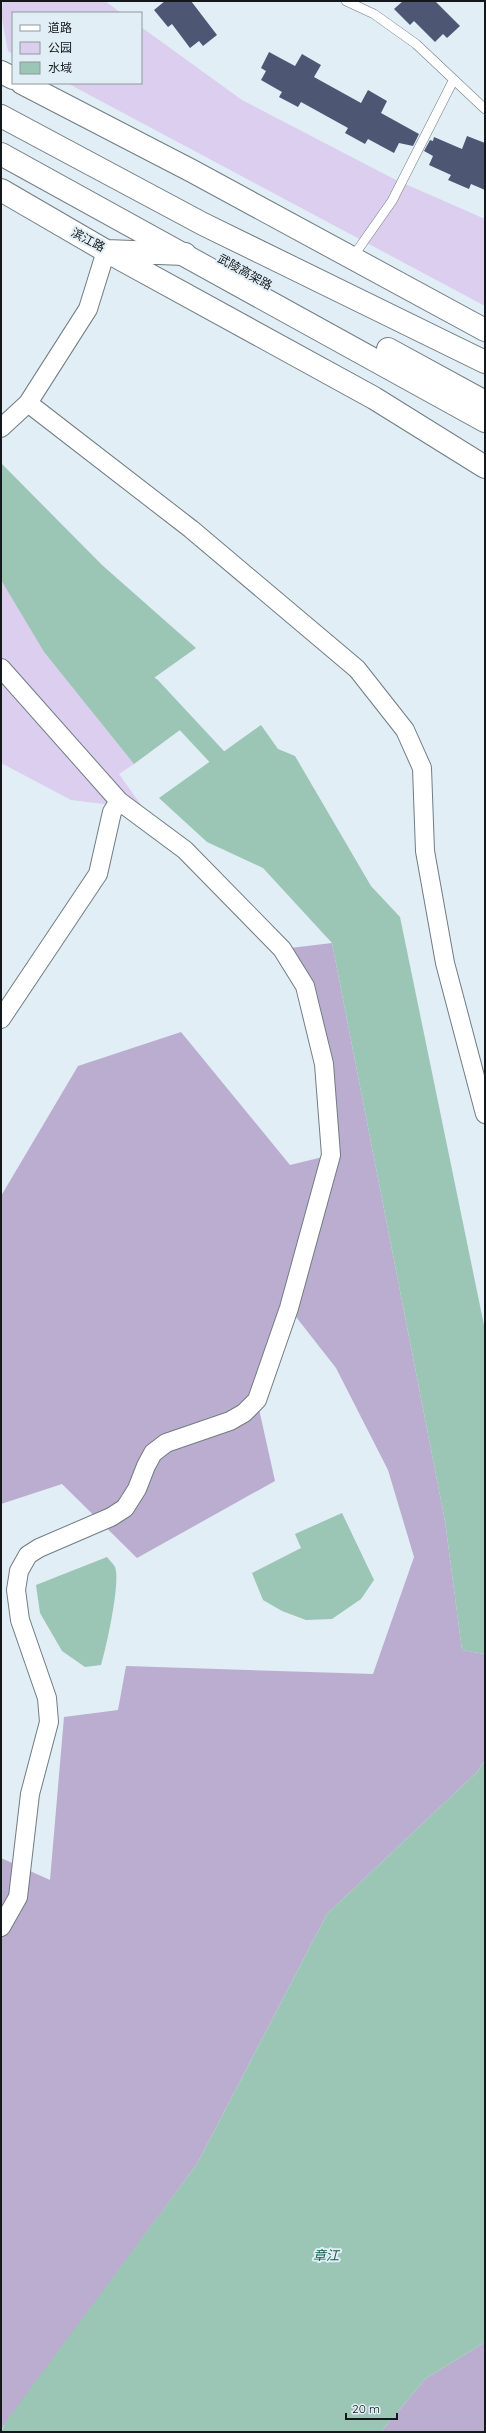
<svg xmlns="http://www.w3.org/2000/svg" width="486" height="2433" viewBox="0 0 486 2433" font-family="Quicksand,'Noto Sans SC',sans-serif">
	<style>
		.green { fill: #dbceee }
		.forest { fill: #bbadcf }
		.water { fill: #9bc5b4 }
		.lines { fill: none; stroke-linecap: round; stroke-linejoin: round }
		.canal { stroke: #9bc5b4; stroke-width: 18 }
		.building { fill: #4d5774 }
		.lane-casing { stroke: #717c83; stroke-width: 10 }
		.street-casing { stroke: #717c83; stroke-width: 20 }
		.secondary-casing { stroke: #717c83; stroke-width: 24 }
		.highway-casing { stroke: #717c83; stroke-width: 24 }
		.lane { stroke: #fff; stroke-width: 9 }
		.street { stroke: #fff; stroke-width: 18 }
		.secondary { stroke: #fff; stroke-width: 22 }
		.highway { stroke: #fff; stroke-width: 22 }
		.labels { text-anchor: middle; stroke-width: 4; stroke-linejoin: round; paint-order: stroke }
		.street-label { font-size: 12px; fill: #13181a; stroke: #e1eef6 }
		.water-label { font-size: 13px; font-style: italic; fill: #0c5c47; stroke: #e1eef6 }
	</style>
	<rect width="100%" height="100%" fill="#e1eef6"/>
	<path class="green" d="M3,1H105L121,13H13V54L8,51L1,14Z
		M141,27L242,100L394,179L485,219V306L67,83H141Z
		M1,580L44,652L134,764L119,774L144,809L71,800L1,763Z"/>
	<path class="forest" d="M332,943L445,1521L462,1650L485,1654V1760L477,1772L327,1914L197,2164L1,2430V1858L50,1880L64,1717L118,1710L126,1666L373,1674L414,1557L388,1470L336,1368L289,1308L257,1400L275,1481L137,1558L62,1484L1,1504V1196L78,1066L181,1032L290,1165L331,1155L324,1064L282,949Z
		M485,2342V2432H381L425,2379Z"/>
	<path class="water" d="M1,463L102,565L196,648L151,680L184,727L134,764L44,652L1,580Z
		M261,725L278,749L295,756L371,886L400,917L485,1330V1654L462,1650L445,1521L332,943L263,868L207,842L159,798Z
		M342,1513L374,1580L361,1599L332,1619L306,1620L282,1611L263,1600L252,1573L301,1548L295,1534Z
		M107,1557C109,1560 113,1563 115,1567C121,1581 106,1649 101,1665L85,1667L62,1651L40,1613L36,1585Z
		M485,1760V2342L425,2379L381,2432H1L7,2420L197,2164L327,1914L477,1772Z"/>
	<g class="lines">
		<path class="canal" d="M151,686L233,774"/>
	</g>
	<path class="building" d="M165,1H191L217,35L203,46L199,41L190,48L172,24L168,27L154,10Z
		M403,1H435L460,26L447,38L443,34L435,42L414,21L410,25L394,9Z
		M269,52L295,66L302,54L321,65L314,77L361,103L368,90L387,101L381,113L419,134L413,146L399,143L394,153L368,139L365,144L345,133L348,128L301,102L298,107L279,97L282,92L261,80L266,71L261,68Z
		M467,136L485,143V190L471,184L469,189L448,180L451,175L429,165L433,156L424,151L430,140L433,141L434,137L462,149Z"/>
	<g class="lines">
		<defs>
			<path id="lane" d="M346,1L374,14L416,44L485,109
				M352,258L392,201L453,81"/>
			<path id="street" d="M28,403L191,529L357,669L405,730L422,768L425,851L445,963L485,1114
				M1,428L28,403L88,309L106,251
				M1,668L119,801L112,812L98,874L1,1019
				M1,1927L18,1897L30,1794L49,1722L47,1698L20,1620L16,1590L19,1571L28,1555L39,1548L111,1517L125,1508L137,1489L146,1466L153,1453L166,1443L230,1421L244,1413L257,1400L289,1308L331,1155L324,1064L305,986L282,949L185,850L119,801"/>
			<path id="secondary" d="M1,72L13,78
				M22,83L192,171L485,330
				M1,190L106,251L185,254
				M106,251L374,398L485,467"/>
			<path id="highway" d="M1,116L203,224L485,362
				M1,154L485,421
				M388,349L485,402"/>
		</defs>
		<use href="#lane" class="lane-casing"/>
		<use href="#street" class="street-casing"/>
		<use href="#secondary" class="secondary-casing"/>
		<use href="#highway" class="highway-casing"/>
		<use href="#lane" class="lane"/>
		<use href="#street" class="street"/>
		<use href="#secondary" class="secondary"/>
		<use href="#highway" class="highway"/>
	</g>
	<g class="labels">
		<g class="street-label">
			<text transform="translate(88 240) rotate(28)" y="4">滨江路</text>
			<text transform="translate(245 272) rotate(29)" y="4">武陵高架路</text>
		</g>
		<g class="water-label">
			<text x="326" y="2260">章江</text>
		</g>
	</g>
	<rect width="486" height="2433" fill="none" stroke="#13181a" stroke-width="4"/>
	<rect x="12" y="12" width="130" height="72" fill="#e1eef6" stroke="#8f989e"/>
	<rect x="20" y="25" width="20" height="6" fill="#ffffff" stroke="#8f989e"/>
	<text x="48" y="32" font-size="12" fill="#13181a">道路</text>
	<rect x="20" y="42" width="20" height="12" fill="#dbceee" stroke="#8f989e"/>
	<text x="48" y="52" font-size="12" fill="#13181a">公园</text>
	<rect x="20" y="62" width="20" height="12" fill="#9bc5b4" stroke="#8f989e"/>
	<text x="48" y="72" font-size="12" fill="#13181a">水域</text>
	<path d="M346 2413v6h51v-6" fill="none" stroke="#13181a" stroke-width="2"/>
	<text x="352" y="2413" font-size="12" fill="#13181a" stroke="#e1eef6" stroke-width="3" paint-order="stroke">20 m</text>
</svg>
